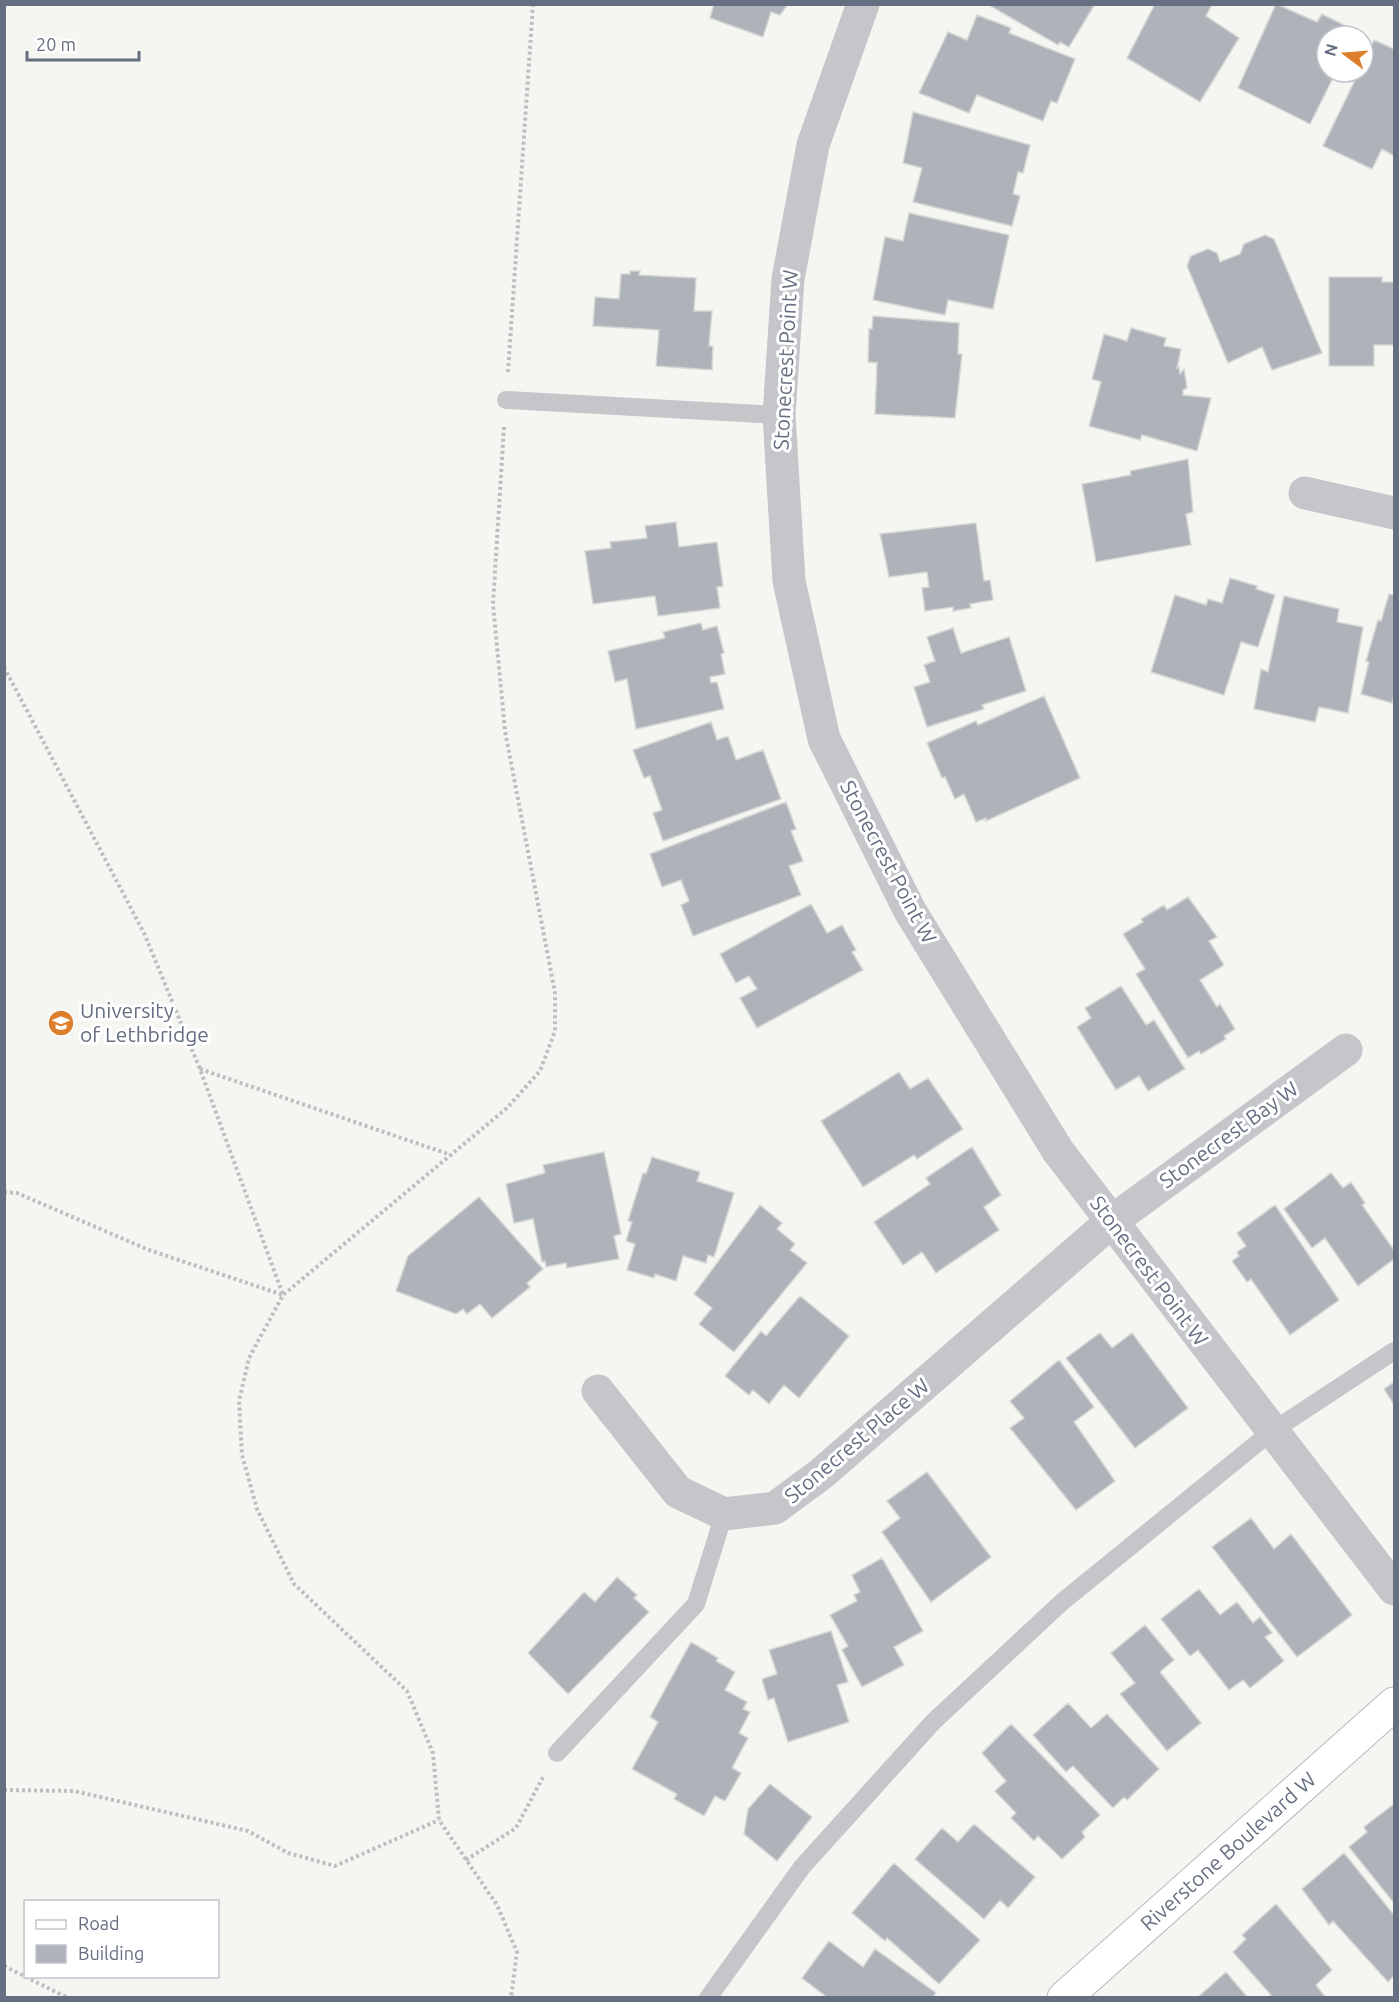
<svg xmlns="http://www.w3.org/2000/svg" width="1399" height="2002" viewBox="0 0 1399 2002" font-family="Ubuntu,sans-serif">
	<style>
		.building { fill: #aeb3ba; stroke: #d6d7d5; stroke-width: 1.5 }
		.lines { fill: none; stroke-linecap: round; stroke-linejoin: round }
		.secondary-casing { stroke: #b6b8be; stroke-width: 35 }
		.path { stroke: #bdbec1; stroke-width: 4; stroke-dasharray: 3 3; stroke-linecap: butt }
		.lane { stroke: #c4c6ca; stroke-width: 18 }
		.street { stroke: #c4c6ca; stroke-width: 33 }
		.secondary { stroke: #fff; stroke-width: 33 }
		.labels { text-anchor: middle; stroke-width: 6; stroke-linejoin: round; paint-order: stroke }
		.street-label { font-size: 21px; fill: #666f82; stroke: #fff }
		.poi-label { font-size: 21px; fill: #666f82; stroke: #fff; text-anchor: start }
	</style>
	<rect width="100%" height="100%" fill="#f5f6f2"/>
	<path class="building" d="M714,4H788L780,15L771,12L763,37L710,18Z
		M987,4H1095L1069,47L1060,42L1058,45Z
		M1155,4H1212L1206,16L1239,38L1200,102L1127,58Z
		M1276,4L1317,22L1322,14L1356,31L1354,36H1327V72H1336L1310,124L1238,88Z
		M977,15L1011,28L1009,33L1075,59L1057,103L1051,101L1043,121L977,95L969,113L919,93L948,32L967,40Z
		M1374,40L1394,49V156L1382,149L1372,169L1323,146L1359,72H1363V63Z
		M913,112L1030,145L1023,173L1018,172L1013,194L1020,196L1012,226L913,202L922,168L903,163Z
		M909,213L1009,235L993,309L948,300L945,315L873,300L885,237L903,241Z
		M1265,235L1274,239L1322,353L1272,370L1262,347L1228,363L1187,266L1191,256L1208,249L1217,253L1220,262L1240,254L1244,244Z
		M630,271H640L639,275L696,278L694,311H712L709,346H713L712,370L656,366L659,330L593,326L595,297L619,299L621,274H630Z
		M1329,277H1382V282H1394V345H1374V366H1329Z
		M873,316L959,323L958,354H962L955,418L875,414L877,363L868,362L869,329H872Z
		M1131,328L1166,338L1164,346L1181,349L1177,368L1179,367L1180,374L1184,369L1187,388L1183,390V395L1211,398L1197,451L1142,435L1140,440L1089,426L1101,382L1092,379L1104,334L1127,341Z
		M1188,459L1193,512L1186,514L1191,545L1096,562L1082,484L1131,475L1130,471Z
		M676,522L679,547L717,542L723,586L717,587L720,608L658,616L655,596L593,604L585,551L611,548L610,542L647,538L645,526Z
		M976,523L984,581L990,580L993,600L970,604L971,608L953,611V607L925,611L922,588L929,587L927,572L889,577L880,534Z
		M1230,578L1257,586L1256,589L1275,595L1258,647L1241,642L1224,695L1151,672L1175,595L1206,605L1208,599L1222,603Z
		M1389,594L1394,595V695L1392,703L1361,694L1369,662L1366,661L1378,620L1381,621Z
		M1284,596L1339,609L1337,622L1363,627L1348,713L1319,707L1315,722L1254,709L1261,669L1268,672Z
		M701,623L703,630L717,626L724,653L721,654L725,674L710,677L711,683L717,682L724,709L636,729L627,679L615,682L608,651L665,638L663,632Z
		M953,628L961,653L1009,637L1026,691L982,705L984,709L927,727L914,687L930,682L924,665L935,661L927,637Z
		M1044,696L1080,778L986,821V818L976,822L964,794L955,799L945,777L942,778L927,743L976,721L978,725Z
		M711,722L717,740L728,736L736,760L763,750L781,799L663,841L653,813L662,810L650,776L644,778L633,750Z
		M786,802L796,829L791,831L803,861L789,866L801,895L693,936L681,905L689,901L681,880L662,887L650,854Z
		M1188,897L1217,937L1209,941L1224,965L1200,980L1217,1007L1220,1004L1235,1029L1224,1036L1226,1039L1201,1054L1199,1051L1188,1058L1136,974L1145,969L1123,934L1143,922L1141,919L1164,905L1167,910Z
		M811,904L827,933L842,925L856,950L852,952L863,970L757,1028L740,998L757,989L749,976L736,983L720,954Z
		M1121,986L1146,1025L1154,1020L1185,1069L1148,1091L1139,1076L1116,1090L1077,1027L1091,1018L1085,1008Z
		M899,1072L910,1089L928,1078L963,1129L917,1159L914,1155L863,1187L821,1121Z
		M972,1147L1001,1195L984,1207L999,1230L936,1273L922,1252L903,1265L874,1222L930,1184L926,1178Z
		M604,1152L621,1234L614,1236L619,1259L567,1268L566,1263L546,1267L545,1261L542,1262L533,1219L514,1223L506,1184L545,1173L543,1165Z
		M652,1157L700,1172L697,1181L734,1193L714,1257L708,1255L706,1263L683,1256L676,1281L655,1274L654,1278L627,1270L635,1244L626,1241L632,1222L628,1221L643,1173L646,1174Z
		M1331,1173L1343,1188L1351,1182L1365,1203L1362,1205L1394,1250V1259L1358,1286L1325,1238L1312,1248L1284,1209Z
		M479,1197L543,1269L527,1283L530,1287L492,1318L480,1304L467,1314L463,1309L456,1314L396,1291L408,1256Z
		M760,1205L782,1223L777,1229L795,1244L790,1250L807,1263L734,1352L699,1324L712,1308L694,1294Z
		M1275,1205L1339,1300L1290,1335L1251,1279L1247,1282L1232,1261L1239,1256L1237,1252L1246,1246L1237,1233Z
		M800,1296L849,1336L799,1398L784,1385L769,1404L753,1390L749,1395L725,1376L761,1331L766,1336Z
		M1100,1333L1112,1348L1132,1333L1188,1408L1135,1448L1066,1358Z
		M1059,1360L1094,1407L1074,1422L1115,1481L1076,1510L1010,1428L1024,1418L1010,1401Z
		M1394,1382V1405L1384,1389Z
		M927,1472L991,1557L931,1602L882,1532L900,1518L887,1501Z
		M1251,1518L1274,1549L1291,1534L1352,1615L1297,1657L1212,1547Z
		M882,1558L923,1631L894,1647L904,1665L862,1687L842,1650L848,1646L830,1615L857,1601L854,1595L860,1592L852,1575Z
		M617,1577L637,1595L634,1598L649,1612L568,1694L528,1653L584,1592L595,1602Z
		M1199,1589L1220,1615L1237,1602L1253,1623L1260,1617L1272,1633L1265,1637L1284,1661L1250,1688L1243,1680L1229,1690L1198,1650L1190,1656L1161,1619Z
		M1145,1625L1174,1660L1160,1672L1201,1723L1167,1751L1120,1694L1135,1683L1111,1653Z
		M831,1631L848,1682L837,1685L849,1722L788,1742L774,1698L768,1700L762,1679L777,1674L769,1650Z
		M691,1642L718,1658L716,1661L735,1672L725,1690L747,1702L743,1709L750,1712L739,1733L748,1738L732,1768L741,1773L725,1801L715,1796L704,1816L674,1799L677,1794L632,1769L658,1722L650,1717Z
		M1068,1703L1091,1728L1107,1714L1159,1769L1127,1800L1124,1797L1113,1808L1073,1766L1066,1772L1033,1735Z
		M1011,1724L1100,1815L1082,1832L1085,1837L1062,1859L1038,1836L1034,1841L1011,1818L1016,1813L995,1791L1006,1781L982,1753Z
		M770,1784L812,1817L777,1861L744,1834L748,1809Z
		M1394,1804V1903L1349,1847L1367,1832L1364,1827Z
		M974,1824L1035,1877L1008,1908L1000,1900L984,1919L915,1859L942,1828L958,1842Z
		M1344,1853L1394,1915V1976L1388,1982L1333,1921L1329,1925L1302,1889Z
		M894,1863L980,1940L939,1984L887,1938L885,1941L852,1913Z
		M1276,1904L1332,1970L1316,1985L1326,1998H1268L1271,1995L1233,1952L1246,1939L1242,1935Z
		M829,1941L863,1967L875,1949L936,1993L932,1998H828L802,1978Z
		M1226,1972L1248,1998H1197Z"/>
	<g class="lines">
		<defs>
			<g id="secondary">
				<path id="s1" d="M1064,1998L1394,1704"/>
			</g>
		</defs>
		<use href="#secondary" class="secondary-casing"/>
		<path class="path" d="M508,372L533,4
			M504,427L493,604L505,731L555,993V1031L540,1071L507,1108L283,1295L249,1358L239,1401L242,1455L257,1509L294,1584L407,1691L433,1753L439,1820L497,1905L517,1952L511,1998
			M4,667L144,933L200,1069L283,1295
			M200,1069L451,1155
			M4,1192L17,1193L149,1250L283,1295
			M4,1790L74,1791L248,1831L288,1853L335,1866L439,1820
			M466,1860L516,1828L543,1777
			M4,1966L68,1998"/>
		<path class="lane" d="M506,400L779,415
			M557,1753L696,1604L724,1514
			M708,1998L802,1867L933,1722L1062,1602L1271,1432L1394,1351"/>
		<path class="street" d="M863,4L813,145L788,279L779,415L789,581L824,739L910,911L1058,1151L1394,1589
			M1305,493L1394,513
			M598,1391L678,1492L724,1514L775,1508L821,1474L1112,1221L1346,1050"/>
		<use href="#secondary" class="secondary"/>
	</g>
	<defs>
		<symbol id="university-disc" viewBox="-11 -11 22 22"><circle r="9.5" fill="#dc7e2c" stroke="#fff"/><path d="M0-5L7-2L0 1L-7-2ZM-4 1L0 2.5L4 1V4Q0 6-4 4Z" fill="#fff"/></symbol>
	</defs>
	<g fill-rule="evenodd">
		<use href="#university-disc" x="46" y="1008" width="30" height="30"/>
	</g>
	<g class="labels">
		<g class="street-label">
			<text transform="translate(786 360) rotate(-87)" y="7">Stonecrest Point W</text>
			<text transform="translate(888 862) rotate(62)" y="7">Stonecrest Point W</text>
			<text transform="translate(1229 1135) rotate(-36)" y="7">Stonecrest Bay W</text>
			<text transform="translate(1149 1271) rotate(53)" y="7">Stonecrest Point W</text>
			<text transform="translate(857 1441) rotate(-40)" y="7">Stonecrest Place W</text>
			<text dy="7" stroke="none"><textPath href="#s1" startOffset="220">Riverstone Boulevard W</textPath></text>
		</g>
		<g class="poi-label">
			<text x="80" y="1018">University<tspan x="80" dy="24">of Lethbridge</tspan></text>
		</g>
	</g>
	<rect width="1399" height="2002" fill="none" stroke="#666f82" stroke-width="12"/>
	<rect x="24" y="1900" width="195" height="78" fill="#ffffff" stroke="#c2c5cd" stroke-width="1.5"/>
	<rect x="36" y="1920" width="30" height="9" fill="#ffffff" stroke="#c2c5cd" stroke-width="1.5"/>
	<text x="78" y="1930" font-size="18" fill="#666f82">Road</text>
	<rect x="36" y="1945" width="30" height="18" fill="#aeb3ba" stroke="#c2c5cd" stroke-width="1.5"/>
	<text x="78" y="1960" font-size="18" fill="#666f82">Building</text>
	<g transform="translate(1345 54) rotate(286)"><circle r="28" fill="#ffffff" stroke="#c2c5cd" stroke-width="1.5"/>
	<path d="M0-4.5L10 22L0 15L-10 22Z" fill="#dc7e2c"/>
	<text y="-9" font-size="16" font-weight="bold" text-anchor="middle" fill="#666f82">N</text>
	</g>
	<path d="M27 51v9h112v-9" fill="none" stroke="#666f82" stroke-width="3"/>
	<text x="36" y="51" font-size="18" fill="#666f82" stroke="#ffffff" stroke-width="4.5" paint-order="stroke">20 m</text>
</svg>
